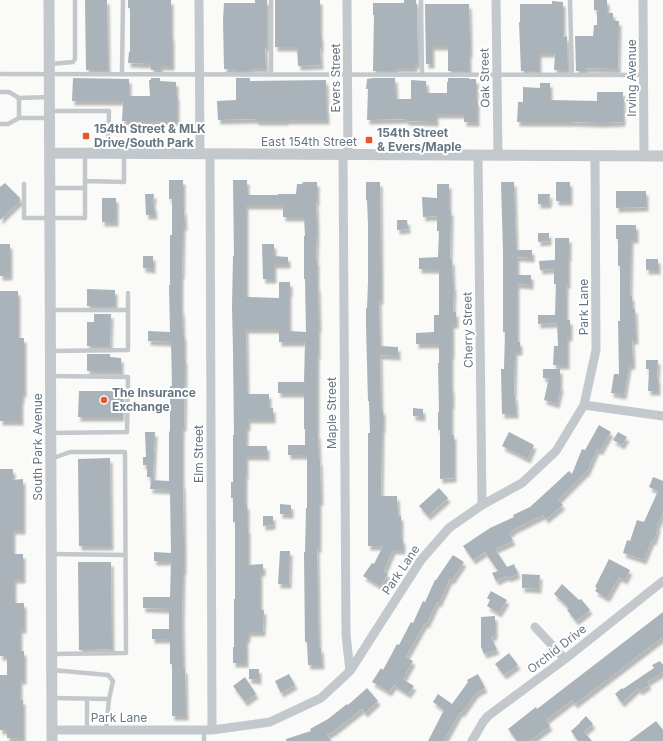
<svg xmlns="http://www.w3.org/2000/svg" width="663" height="741" viewBox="0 0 663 741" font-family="Inter,sans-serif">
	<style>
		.building { fill: #aab3b9; fill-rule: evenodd; filter: url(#shadow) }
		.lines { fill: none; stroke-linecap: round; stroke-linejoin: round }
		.service { stroke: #c3c8cc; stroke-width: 4.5 }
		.minor { stroke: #c3c8cc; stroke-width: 9 }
		.tertiary { stroke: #c3c8cc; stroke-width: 11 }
		.poi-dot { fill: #e4572e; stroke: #fff; stroke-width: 1.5 }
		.labels { text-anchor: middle; stroke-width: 4; stroke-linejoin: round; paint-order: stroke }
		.street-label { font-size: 12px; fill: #657683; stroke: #fff }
		.poi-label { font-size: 12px; font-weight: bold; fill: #657683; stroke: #fff; text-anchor: start }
	</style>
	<defs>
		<filter id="shadow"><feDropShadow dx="2.5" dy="4.5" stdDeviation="1" flood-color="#0004"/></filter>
	</defs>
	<rect width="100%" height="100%" fill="#fafaf8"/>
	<path class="building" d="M85,0H107L108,70H86Z
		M128,0H171V36H172V66H160V70H151V64L128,63L129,51L130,52V8H128Z
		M255,0H267V47H265L266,68H250V71H236V69H224L223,20L224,3H255Z
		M275,0H320V36H321V48H320L321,65L298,66L297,47H275Z
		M404,0H416V4H417L418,64H415V68H395V71H373L374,15H373V3H404Z
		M594,0H607V13H613V21H619L618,69L585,68V71H576L575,36H593L594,25H597V10H594Z
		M552,1L563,2V37L567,36L568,70H554L555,53H539V71H521L519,22H520V4H552Z
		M425,4H469L470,40V53H469V71H448V46H432V64H426Z
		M73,78L129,79V96H150L149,80H151V78H160V81L176,82V96H177V121H122L123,101H72Z
		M236,78H250V81L326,80L327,120H286V121H256V119L218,120L217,101L236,100Z
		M373,78H395L396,99H411V80L426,81L427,93H447V82H448V78H469V79H476V99H477V122H464V114H436V122L406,121V119L367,120L368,89H366L367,79Z
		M540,83H550V100L597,101V92H623V122L602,123L573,122H517L518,102H523V87L540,88Z
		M169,180H183V210H184L185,226H183L182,275H181V310H182L183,336H184V360H185L184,427H182V484H183L184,546V570H183L182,617L183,669H185L186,716H172V664H170V640L169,639H152V629H169V609L143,608V597H170L171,561H154V552L171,553L170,490L150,489L151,480L169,481V432L170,431V386H172L171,342L148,341V331L170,332L169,285H170V235H172V199H169Z
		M233,180H247V195H278V194H296L297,184H302L303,182H317V201H316L317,228L316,261H317V286H318L319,328H318V355H317V434H318L319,461H320L321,501H319V548H317L318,602L319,648H321L322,665H308L307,642H305L304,552H305L306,508H307V455H288V445H305V429H304V393H278V382H304L305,342H279V329H246L247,394H269V408H273V419H248V427H246V446H267V456H246V475H245V505H247V529H248V565L263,564V572H260V610H264L263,632H248V638H246V663H233V647H234V599H235V522H233V498H231V482H233V435H234L233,351L232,306L233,256H234ZM246,205H283V217H304L305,236H304V279H305L306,332L289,331V292H290V282H279V298L246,297Z
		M366,182H380L381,276V300H379L380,346L398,347V356L380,355L381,410H383V428H382L381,496H397L398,516H401V539H403V550H393L384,571L388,574L380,586L363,576L372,563L374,564L383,546H368V433H370L369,401H368L366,326V308H367L368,282V224L367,200H366Z
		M501,182H514L516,250H532V258L517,257V275H531V285L517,284V341L520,342V351H515L514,396H515L516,414H502L501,369H504L505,332H503V252Z
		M556,182H570V201H556Z
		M5,183L20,198V201L0,220V187Z
		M437,184H449V211H451L450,260H452L453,286H454L453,312H456V324H452V355H451V388H452V405H451V435H454V478L440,479V430H438V412H439L438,363H439V344H416V333L434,332V315H439V269H419V258L438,257L439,231H437V216L423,217L422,197L437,198Z
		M616,191H646V207L616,208Z
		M145,194H154L153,205H154L155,215H146Z
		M538,194H550L549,204H538Z
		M102,198H116V222H102Z
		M397,220H407L408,229L397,230Z
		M616,225H636V239H631L630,296H632V309H635L636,340H632L633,365H629L624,395L611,393L614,374H619L618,321H620V266H618V239H616Z
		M538,233H549V241L538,242Z
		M555,238H569V257H568V284H566V320H570V337H567V365H553L554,346H558L557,323L538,324V315H555L556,284H554V269L540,270L539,261L555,260Z
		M0,244H10V276H0Z
		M262,244H274V256L288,257V264H274V279H263Z
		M143,256H153V269L143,268Z
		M646,259H658V270H646Z
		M87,289L115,290V306H87Z
		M0,291H18V338H24V393H22V399H21V421H0Z
		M94,314H111L110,346H87V322H94Z
		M87,354H110V357L121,358V371H87Z
		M646,360H658L657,379H658V391H648L649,369H646Z
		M543,369H560V386L561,387L557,404L544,400L549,378H543Z
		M79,391H122V417H78Z
		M413,408L423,409V417L413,416Z
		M599,425L611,432L600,451L597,449L587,472H586L558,500L563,505L546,519L543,515L513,530V531L509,533L513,541L495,549L507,567L514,564L518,574L508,578L507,576L496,581L492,573L498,571L485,552L473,560L463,546L490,528L514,517L513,515L530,507L553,486L569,471L572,474L582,449L585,450Z
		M145,432H155L153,477H147V465H143V457H146Z
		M509,432L534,445L528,459L502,446Z
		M618,432L627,437L622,445L613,440Z
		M110,458L111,546H79L78,459Z
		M0,469H13V480L23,479V530H13V554H23V579H14V603H24V629H20V651H24V680H20V700H23V738H7V730H0V675H7V656H0Z
		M653,477L663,481V513L657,526L658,527L654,541L652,540L644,560L623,553L627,540L630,541L637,520L644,522L658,491L649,487Z
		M439,488L448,498L428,516L419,506Z
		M280,504L291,505V514H280Z
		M263,516H273V525L263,526Z
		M280,551H290L289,584H278Z
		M453,555L464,562L452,580L450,579L439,603L437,602L427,624L425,623L406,657L413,661L403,679L414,686L408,694L394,685L389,692L372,682L381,668L383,670L397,644L399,645L411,622L413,623L423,601L425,602L435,580H436Z
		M609,559L630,570L625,580L619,577L607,598L595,591L597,588L595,587Z
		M78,562H111L112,649L79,650Z
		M522,574L540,575L539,589L522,588Z
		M562,584L579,600L581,599L590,610L576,621L567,610L569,608L554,594Z
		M491,591L507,600L499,613L487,606L490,600L487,598Z
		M663,612V637L575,704L572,700L546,720L550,726L530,741H517L508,729L536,707L537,709Z
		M495,616V635L491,637L497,650L484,654L481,647V617Z
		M509,653L518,665L504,675L495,664Z
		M660,661L663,665V672L647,682L649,685L640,691L638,688L622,703L615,694L622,688L623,689L654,668L652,665Z
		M249,669H259V680L249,679Z
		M289,674L295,685L281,693L275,681Z
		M478,674L485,688L476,693L462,713L460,712L444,741H428L444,710L433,702L438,694L452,704L468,682L467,680Z
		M245,677L256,694L245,702L233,686Z
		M367,688L378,701L365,713L362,709L334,731L327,735L331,741H286V739L311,731L310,729L328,719L347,704L348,705Z
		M586,716L593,724L584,732L592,741H578L571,731L580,723V722Z
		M656,721L663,730V741H629Z"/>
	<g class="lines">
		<path class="service" d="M271,0V75
			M421,0L422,75
			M570,0L572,75
			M50,64L73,62L75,59V0
			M0,74L644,75
			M122,74L123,0
			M0,92H9L19,98L50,97
			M19,98V118
			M50,111H109L108,154
			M0,124H8L19,118H50
			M85,181L124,182V154
			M24,184V218H85V154
			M50,188H85
			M128,293V310
			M51,310H128V350L51,351
			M51,376L128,377L127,432L51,433
			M51,459L70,452H125L126,653L52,654
			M52,554L125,555
			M52,670L108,675L113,681L109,699L106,730
			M52,698L109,699
			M87,699V730
			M204,730V741"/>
		<path class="minor" d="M199,0L200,154
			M347,0L348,155
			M496,0L498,156
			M643,0L644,156
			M210,154L212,730
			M343,155L346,635L350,671
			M478,156L482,505
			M584,405L663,416
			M535,627L565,659
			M52,730H212L270,722L321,698L350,671L421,560L449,528L482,505L522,483L556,451L584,405L596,350L595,157
			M472,741L483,722L488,716L565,659L663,581"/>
		<path class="tertiary" d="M49,0L52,741
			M50,153L663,156"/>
	</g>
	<g class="poi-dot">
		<rect x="82" y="132" width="8" height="8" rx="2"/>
		<rect x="365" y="136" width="8" height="8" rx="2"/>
		<circle cx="104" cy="400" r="4"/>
	</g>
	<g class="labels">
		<g class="street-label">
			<text transform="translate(336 78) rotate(-90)" y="4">Evers Street</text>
			<text transform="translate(485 78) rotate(-91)" y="4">Oak Street</text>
			<text transform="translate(632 78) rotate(-90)" y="4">Irving Avenue</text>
			<text x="309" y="146">East 154th Street</text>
			<text transform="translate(584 307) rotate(-90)" y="4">Park Lane</text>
			<text transform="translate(468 330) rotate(-91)" y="4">Cherry Street</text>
			<text transform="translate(332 413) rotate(-90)" y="4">Maple Street</text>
			<text transform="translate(38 447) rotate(-90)" y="4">South Park Avenue</text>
			<text transform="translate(199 454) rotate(-90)" y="4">Elm Street</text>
			<text transform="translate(401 570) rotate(-56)" y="4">Park Lane</text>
			<text transform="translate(557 649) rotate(-38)" y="4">Orchid Drive</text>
			<text x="119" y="722">Park Lane</text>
		</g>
		<g class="poi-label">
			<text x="94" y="133">154th Street &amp; MLK<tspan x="94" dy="14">Drive/South Park</tspan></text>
			<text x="377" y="137">154th Street<tspan x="377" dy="14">&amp; Evers/Maple</tspan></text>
			<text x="112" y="397">The Insurance<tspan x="112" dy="14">Exchange</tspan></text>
		</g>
	</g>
</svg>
